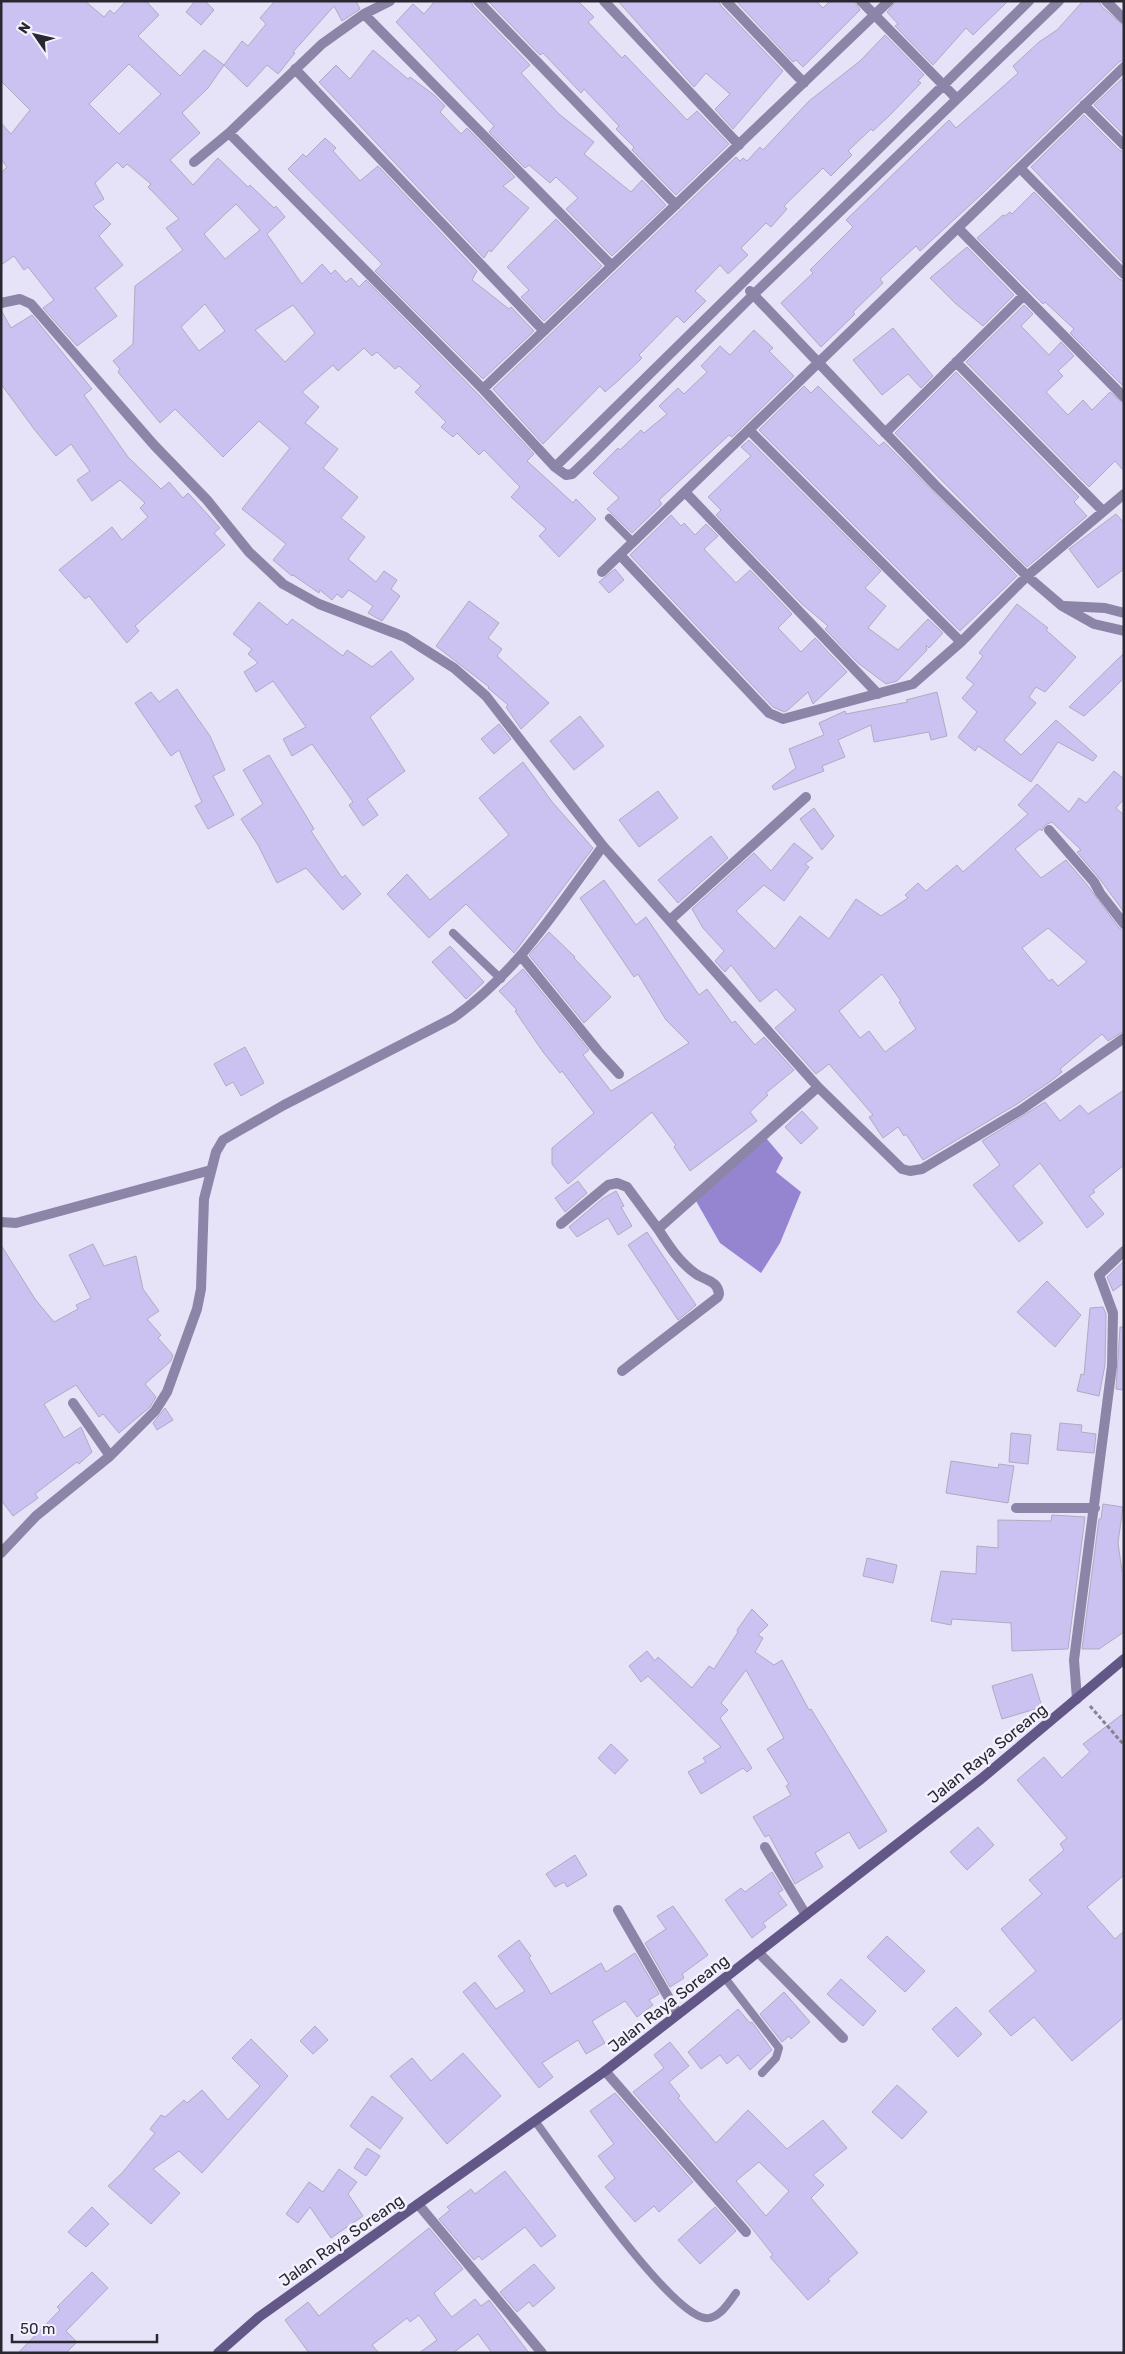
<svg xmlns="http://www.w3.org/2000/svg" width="1125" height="2354" viewBox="0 0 1125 2354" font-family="Rubik,sans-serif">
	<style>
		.water { fill: #9584d0 }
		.building { fill: #cbc2f2; stroke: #afabc0; fill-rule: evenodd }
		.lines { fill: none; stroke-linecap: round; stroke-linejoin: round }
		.path { stroke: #858291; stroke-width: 3; stroke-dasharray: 4 2.5; stroke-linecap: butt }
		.service { stroke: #8c85a7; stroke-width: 8 }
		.minor { stroke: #8c85a7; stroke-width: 10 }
		.secondary { stroke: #625787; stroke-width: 10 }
		.labels { text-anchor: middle; stroke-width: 5; stroke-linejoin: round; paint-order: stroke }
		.street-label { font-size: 16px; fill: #292830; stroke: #f3f1fe }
	</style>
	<rect width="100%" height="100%" fill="#e6e2f8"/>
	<path class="water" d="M766,1138L783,1158L776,1172L801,1192L780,1243L761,1273L720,1243L696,1201Z"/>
	<path class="building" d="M1,1H85L104,17L110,10L114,14L126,1H146L159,15L138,36L180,76L204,50L224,65L242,41L248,46L266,24L260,18L275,1H356L360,9L342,21L334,6L293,52L295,53L278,74L267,65L247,87L224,65L208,88L182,113L200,133L170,160L193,185L218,158L248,187L250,185L274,208L276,206L285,217L267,234L302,284L322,264L331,274L335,270L346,282L351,278L359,287L366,280L478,394L534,454L527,461L573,503L576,499L596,519L559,557L539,536L546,529L511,497L520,487L484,450L479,455L457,433L453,437L441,427L446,422L415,392L421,386L399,366L395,369L377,352L372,356L364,348L338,371L333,365L302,392L319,407L305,423L338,449L323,468L358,497L341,518L365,537L348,559L376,582L384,571L397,580L391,589L400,596L382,621L368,613L373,606L349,590L342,598L337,594L332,600L320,590L319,593L293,575L292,576L273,560L286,544L242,509L290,448L259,421L223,457L175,409L160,423L118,372L120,369L113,361L133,344L135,286L183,250L166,228L179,219L148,187L151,184L127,164L123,168L117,162L95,183L104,199L93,206L111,224L99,236L123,265L95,288L117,316L77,346L43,308L54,300L28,267L24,270L14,256L1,265V173L7,167L1,159V123L11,134L30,110L1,81ZM129,64L161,94L119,134L89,104ZM236,204L260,230L225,259L204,234ZM205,304L225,331L199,351L181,327ZM293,305L315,333L285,362L255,330Z
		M195,1H205L214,10L201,25L186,12Z
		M435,1H471L473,6L530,65L521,73L559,114L594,142L584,154L631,192L642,180L666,205L612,256L566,209L578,198L556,177L550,183L529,165L525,168L489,132L494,126L396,22L413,4L424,14Z
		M488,1H578L594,17L588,22L622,58L625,55L687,120L697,111L729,144L676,195L632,150L634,147L616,129L619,126L584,89L581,93L543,53L540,55Z
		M618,1H719L721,6L783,71L733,129L715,109L730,94L706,73L694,87Z
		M736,1H816L823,8L830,1H854L860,10L803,67L796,60L793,62Z
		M896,1H1008L973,35L966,28L933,65L895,26L898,24L887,12Z
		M1083,1H1099L1101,6L1124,26V60L1119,62L983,193L920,251L916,246L880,279L883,283L853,312L855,314L821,347L781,303L813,273L810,270L853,227L846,220L949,120L956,128L1007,83L1018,73L1013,66L1039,42L1057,30Z
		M885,35L924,75L918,81L921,83L889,116L873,131L871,129L848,151L852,155L831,176L823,168L784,206L787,209L771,227L766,223L741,248L748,255L728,274L720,265L695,291L706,301L684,323L677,316L639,355L642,358L620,379L605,392L600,386L543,444L493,389L736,157L740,161L743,158L747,161L760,147L763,150L809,101L860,61Z
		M373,50L408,79L410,77L434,95L445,106L440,112L461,134L467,128L515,177L503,186L529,208L491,252L489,250L484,258L319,82L336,65L350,79Z
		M1124,77V135L1094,105Z
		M1084,115L1119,150L1124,152V264L1031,167Z
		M325,138L336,148L333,151L360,181L378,166L477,271L472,280L509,309L511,307L534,331L483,379L375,271L382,264L288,169L303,154L306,157Z
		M1034,192L1119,279L1124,281V387L1070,333L1074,329L1045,302L1043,304L977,238L1003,215L1005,216L1010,212L1012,214Z
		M556,219L602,266L544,321L521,297L529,290L507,267Z
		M967,247L1014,295L983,326L955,303L930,278Z
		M1024,305L1033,314L1021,326L1049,355L1061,342L1074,356L1058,371L1063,376L1046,392L1068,415L1083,400L1092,410L1110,392L1124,404V471L1115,461L1089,487L966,362Z
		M1,310L11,328L32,315L92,389L84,395L128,457L161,489L169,482L183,498L188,493L220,528L214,533L225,545L135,626L139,631L127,643L89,596L85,599L59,570L112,527L122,540L148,517L140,508L145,503L120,480L92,501L77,480L90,471L71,444L56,456L34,429L1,384Z
		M893,328L933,376L921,388L908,374L882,395L853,360Z
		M754,330L773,348L769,351L794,376L732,437L729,435L659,500L662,504L632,533L607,509L619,498L593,473L618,448L620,450L641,430L644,433L667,414L659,406L678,388L684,394L707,372L701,366L720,346L730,355Z
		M956,372L1079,497L1074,502L1087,516L1027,567L895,433Z
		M804,386L811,393L818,386L879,446L884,442L1017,576L960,631L759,430Z
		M749,440L881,571L865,588L886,606L868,628L898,650L928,619L943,633L929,648L926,645L927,650L897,681L886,684L858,663L825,629L828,626L802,604L716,515L721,510L708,497L751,456L741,447Z
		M1116,514L1124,523V569L1098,588L1069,549Z
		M671,515L681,526L684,523L695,535L706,524L718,536L704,549L736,583L750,570L792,614L778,628L801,652L815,638L847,672L813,704L808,692L788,710L784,712L773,707L630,555Z
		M615,569L624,580L609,593L599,582Z
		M469,601L499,623L488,638L502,649L497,656L549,703L521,729L506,707L508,705L488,688L489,687L436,646Z
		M259,602L287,625L292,619L343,656L347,650L372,667L391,651L414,679L370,717L405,771L367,799L378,815L363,826L349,805L353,802L312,744L292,756L283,739L306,727L273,681L256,692L244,672L258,663L248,654L252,649L233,634Z
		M1017,604L1048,628L1046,630L1076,657L1045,692L1036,687L1029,697L1036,703L1004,740L1021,755L1056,720L1097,756L1093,761L1058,742L1031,782L978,746L975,751L958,737L977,712L962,698L974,684L966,678L983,656L979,653Z
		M1124,653V678L1109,693L1084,716L1069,707Z
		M177,689L210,736L225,770L213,776L234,815L208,829L195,806L202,802L179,750L171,756L135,703L151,692L159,702Z
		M937,692L947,736L931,740L929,732L874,742L871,725L838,740L845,757L822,766L824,771L774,790L772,786L796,768L789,749L824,735L819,723L845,711L846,714L908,702L906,700Z
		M580,716L604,746L574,770L550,741Z
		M499,724L511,739L494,754L481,739Z
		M269,755L314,829L311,831L342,878L345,875L361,894L343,910L306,868L277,883L258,845L241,819L263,804L243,770Z
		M523,762L553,803L593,848L514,953L466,904L429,938L387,894L407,874L430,900L509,835L479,798Z
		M1114,771L1124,779V799L1116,808L1124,815V912L1099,878L1077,852L1081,850L1052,822L1045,825L1042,831L1040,829L1015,849L1041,878L1066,860L1088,886L1119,928L1124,931V1031L1108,1041L1102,1034L1060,1069L1062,1072L1051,1081L1017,1104L923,1160L906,1134L904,1136L898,1127L883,1138L869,1117L873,1115L829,1064L816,1074L775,1028L796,1010L776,989L760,1002L731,965L725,972L724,971L715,961L724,951L703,928L692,909L754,853L771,871L794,843L813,858L805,864L809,867L784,901L764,885L736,911L775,949L800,916L829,939L856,899L881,916L908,898L905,895L918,883L926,891L957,865L963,872L1028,814L1018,805L1037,784L1069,812L1079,798L1086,803ZM1048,928L1087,962L1058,986L1052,979L1049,981L1022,948ZM882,974L901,1001L899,1002L916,1029L885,1052L869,1031L860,1038L839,1011Z
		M658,791L678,818L639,847L619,820Z
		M814,808L834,836L822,850L800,819Z
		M711,836L728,858L678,903L658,880Z
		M604,880L636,925L646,917L699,995L707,989L732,1023L735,1021L755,1045L764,1037L794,1070L766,1093L768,1095L750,1112L757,1121L690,1171L674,1147L676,1145L652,1112L568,1184L552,1164V1148L594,1113L562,1071L560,1073L543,1052L515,1011L517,1010L499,991L523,969L589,1050L583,1055L611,1091L689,1043L666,1020L638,974L634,977L580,898Z
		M549,932L575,957L574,958L611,997L584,1023L529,955Z
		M450,946L484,982L466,999L432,962Z
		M245,1047L264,1083L241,1096L233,1082L226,1086L214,1064Z
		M1124,1090V1165L1093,1190L1095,1192L1089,1196L1104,1214L1087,1228L1040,1163L1013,1186L1043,1223L1019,1242L973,1185L1000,1165L982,1141L1045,1102L1060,1121L1080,1105L1088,1114Z
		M802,1111L818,1128L801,1144L785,1127Z
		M578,1181L587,1193L565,1212L555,1198Z
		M616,1191L624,1206L621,1207L632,1226L618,1235L608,1218L577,1237L569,1227L602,1199Z
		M647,1232L696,1305L678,1320L628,1245Z
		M93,1244L104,1266L136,1256L143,1289L159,1311L147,1319L161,1335L158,1338L173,1355L171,1361L145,1384L156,1397L150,1407L119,1433L103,1414L99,1417L76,1385L44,1404L64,1438L81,1427L92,1452L79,1464L77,1462L35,1494L38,1498L13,1516L1,1500V1245L35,1299L54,1322L78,1309L76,1305L91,1298L69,1255Z
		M1124,1261V1283L1113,1291L1107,1277Z
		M1047,1281L1081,1315L1055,1347L1017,1312Z
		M1103,1307L1106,1314L1105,1365L1099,1396L1077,1391L1081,1374L1084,1375L1090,1308Z
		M1120,1327H1124V1390L1116,1389Z
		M165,1408L173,1420L157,1430L153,1423Z
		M1060,1423L1082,1425L1081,1432L1096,1434L1094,1453L1057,1450Z
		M1011,1433L1031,1435L1028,1464L1009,1462Z
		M951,1461L998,1468L999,1464L1014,1466L1008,1503L946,1493Z
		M1103,1504L1123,1507L1118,1543L1122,1571L1124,1570V1632L1099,1649H1082L1099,1519H1101Z
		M1052,1515L1085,1517L1068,1649L1012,1651L1011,1623L952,1619L951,1625L931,1621L941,1571L976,1574L977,1546L998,1548V1520L1051,1521Z
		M867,1558L897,1565L893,1583L863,1576Z
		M752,1609L768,1625L758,1635L763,1638L755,1652L774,1665L782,1660L809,1710L811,1709L887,1831L859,1849L849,1832L815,1853L823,1867L795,1884L769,1835L765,1837L753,1817L791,1795L786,1786L789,1784L767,1749L784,1738L746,1670L721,1703L728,1710L720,1718L752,1768L747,1772L743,1768L701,1794L688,1772L706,1762L703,1758L721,1747L648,1676L641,1682L629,1666L647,1651L655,1661L658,1657L692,1688L709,1666L714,1669L738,1632L737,1630Z
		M1032,1674L1042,1707L1002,1719L992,1686Z
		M1124,1713V1875L1087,1907L1115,1939L1124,1931V2017L1072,2061L1034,2017L1011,2036L989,2011L1036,1971L1001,1929L1042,1894L1029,1880L1064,1850L1060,1844L1067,1838L1017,1780L1044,1757L1062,1778L1090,1752L1083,1744Z
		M611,1744L628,1760L615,1774L598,1758Z
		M978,1827L994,1845L967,1870L950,1852Z
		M575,1855L587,1875L567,1887L564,1882L555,1887L546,1874Z
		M772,1872L783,1890L778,1893L787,1905L763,1923L766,1927L752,1938L725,1900L741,1888L745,1892Z
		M673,1906L708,1955L682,1974L684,1978L670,1987L645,1943L666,1929L657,1916Z
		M887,1936L925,1971L905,1992L867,1957Z
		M519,1940L531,1956L529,1958L551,1994L601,1963L606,1972L635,1953L659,1994L649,2000L653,2005L637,2017L625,2001L592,2021L605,2043L586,2054L578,2040L542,2063L553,2077L539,2088L463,1992L475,1982L496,2009L525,1991L498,1956Z
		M841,1979L876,2011L863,2026L827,1994Z
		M784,1992L810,2022L791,2039L789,2036L782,2042L760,2014Z
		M956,2007L982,2034L958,2057L932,2029Z
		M738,2009L750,2023L752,2022L772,2050L750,2070L738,2055L727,2064L720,2055L701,2069L688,2052Z
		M315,2026L328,2040L313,2054L300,2041Z
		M251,2039L288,2076L202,2173L179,2151L153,2169L180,2193L151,2224L108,2186L122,2173L155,2133L150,2129L161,2115L165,2117L184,2100L187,2103L202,2090L228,2120L260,2086L232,2058Z
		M670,2042L689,2066L669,2082L680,2096L678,2098L716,2143L748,2110L787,2149L823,2120L847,2148L813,2175L824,2185L811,2198L858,2253L828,2279L830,2281L808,2300L770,2257L773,2255L751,2227L633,2092L664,2068L654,2055ZM759,2162L789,2191L766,2216L736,2181Z
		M463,2053L501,2096L447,2144L390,2076L412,2058L431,2081Z
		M897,2085L927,2112L902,2139L872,2112Z
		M615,2093L693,2182L659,2212L654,2206L635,2222L605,2187L615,2178L598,2156L614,2144L590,2111Z
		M372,2096L403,2118L380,2149L350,2126Z
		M367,2148L380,2156L366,2176L354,2168Z
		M339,2169L357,2182L348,2194L363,2216L331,2238L310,2207L298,2223L286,2214L309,2182L323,2192Z
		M505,2171L556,2236L541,2247L525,2227L482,2260L479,2256L474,2260L439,2219L450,2210L447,2207L471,2189L475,2194Z
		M92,2207L109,2224L86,2247L68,2232Z
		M715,2207L736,2231L700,2264L678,2240Z
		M429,2228L463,2269L434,2293L442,2305L452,2317L475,2299L481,2306L489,2300L529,2353H492L478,2334L453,2353H419L437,2340L419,2315L410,2322L407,2318L372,2345L379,2353H309L285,2320L308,2302L319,2316Z
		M534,2264L555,2288L533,2307L529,2302L517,2312L500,2292Z
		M92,2272L108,2288L66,2331L77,2342L66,2353H18L60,2310L57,2307Z"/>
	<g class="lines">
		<path class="path" d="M1090,1706L1124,1745"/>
		<path class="service" d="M609,518L633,542
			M453,933L501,979
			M725,1978L779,2048L776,2058L762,2073
			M535,2121C562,2157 667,2312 705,2318C719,2320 729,2302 736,2293"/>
		<path class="minor" d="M478,1L676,205
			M604,1L739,145
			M726,1L804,83
			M861,1L956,98
			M1106,1L1124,19
			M364,14L390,1
			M295,69L544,331
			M1084,105L1124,145
			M229,133L483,389L555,467L566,475L572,474L592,455L753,295L1059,1
			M194,162L229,133L322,44L364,14L612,266
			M1020,168L1124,274
			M958,228L1124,397
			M750,291L936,486L1027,576L1062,606L1094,624L1124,631
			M1,303L20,299L31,304L154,445L207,500L249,552L283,584L319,604L405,637L454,668L469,681L486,696L603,846
			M956,362L1103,511
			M483,389L889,1
			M749,430L961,642
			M885,433L1024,295
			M555,467L1029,1
			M685,492L878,694
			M620,555L769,713L783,719L913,684L961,642L1027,576L1124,494
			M602,572L1124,67
			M1065,606L1105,608L1124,613
			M1049,830L1094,882L1100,893L1124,924
			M670,920L806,797
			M521,956L598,1051L619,1074
			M1,1222L16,1223L211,1170
			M561,1224L608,1185L617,1183L627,1187L658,1229L818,1087
			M622,1371L718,1297L719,1294C718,1281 705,1280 696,1274C679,1262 669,1246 658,1229
			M73,1403L110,1456
			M1016,1508H1095
			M1,1553L36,1516L110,1456L155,1411L167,1392L197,1309L201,1289L204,1199L216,1152L223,1140L284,1105L453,1018C517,973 558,907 603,846L818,1087L902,1169L910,1171L922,1169L1021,1110L1124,1038
			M1077,1699L1074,1660L1112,1366L1113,1313L1099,1275L1124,1251
			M765,1847L806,1915
			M618,1910L678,2014
			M758,1952L843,2038
			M605,2071L746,2232
			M418,2204L542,2353"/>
		<path class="secondary" d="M218,2353L259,2317L605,2071L981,1779L1124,1659"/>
	</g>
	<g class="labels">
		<g class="street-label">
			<text transform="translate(987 1753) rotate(-39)" y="6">Jalan Raya Soreang</text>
			<text transform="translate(668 2003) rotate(-38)" y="6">Jalan Raya Soreang</text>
			<text transform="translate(341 2240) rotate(-35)" y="6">Jalan Raya Soreang</text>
		</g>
	</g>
	<rect width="1125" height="2354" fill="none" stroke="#292830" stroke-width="5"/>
	<g transform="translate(35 35) rotate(304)" stroke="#f3f1fe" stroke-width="4" paint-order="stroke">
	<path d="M0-4L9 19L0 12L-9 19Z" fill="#292830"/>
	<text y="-8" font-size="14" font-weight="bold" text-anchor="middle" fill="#292830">N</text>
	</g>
	<path d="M12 2334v8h145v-8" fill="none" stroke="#292830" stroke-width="2.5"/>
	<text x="20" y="2334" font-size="15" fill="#292830" stroke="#f3f1fe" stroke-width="4" paint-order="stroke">50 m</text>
</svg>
